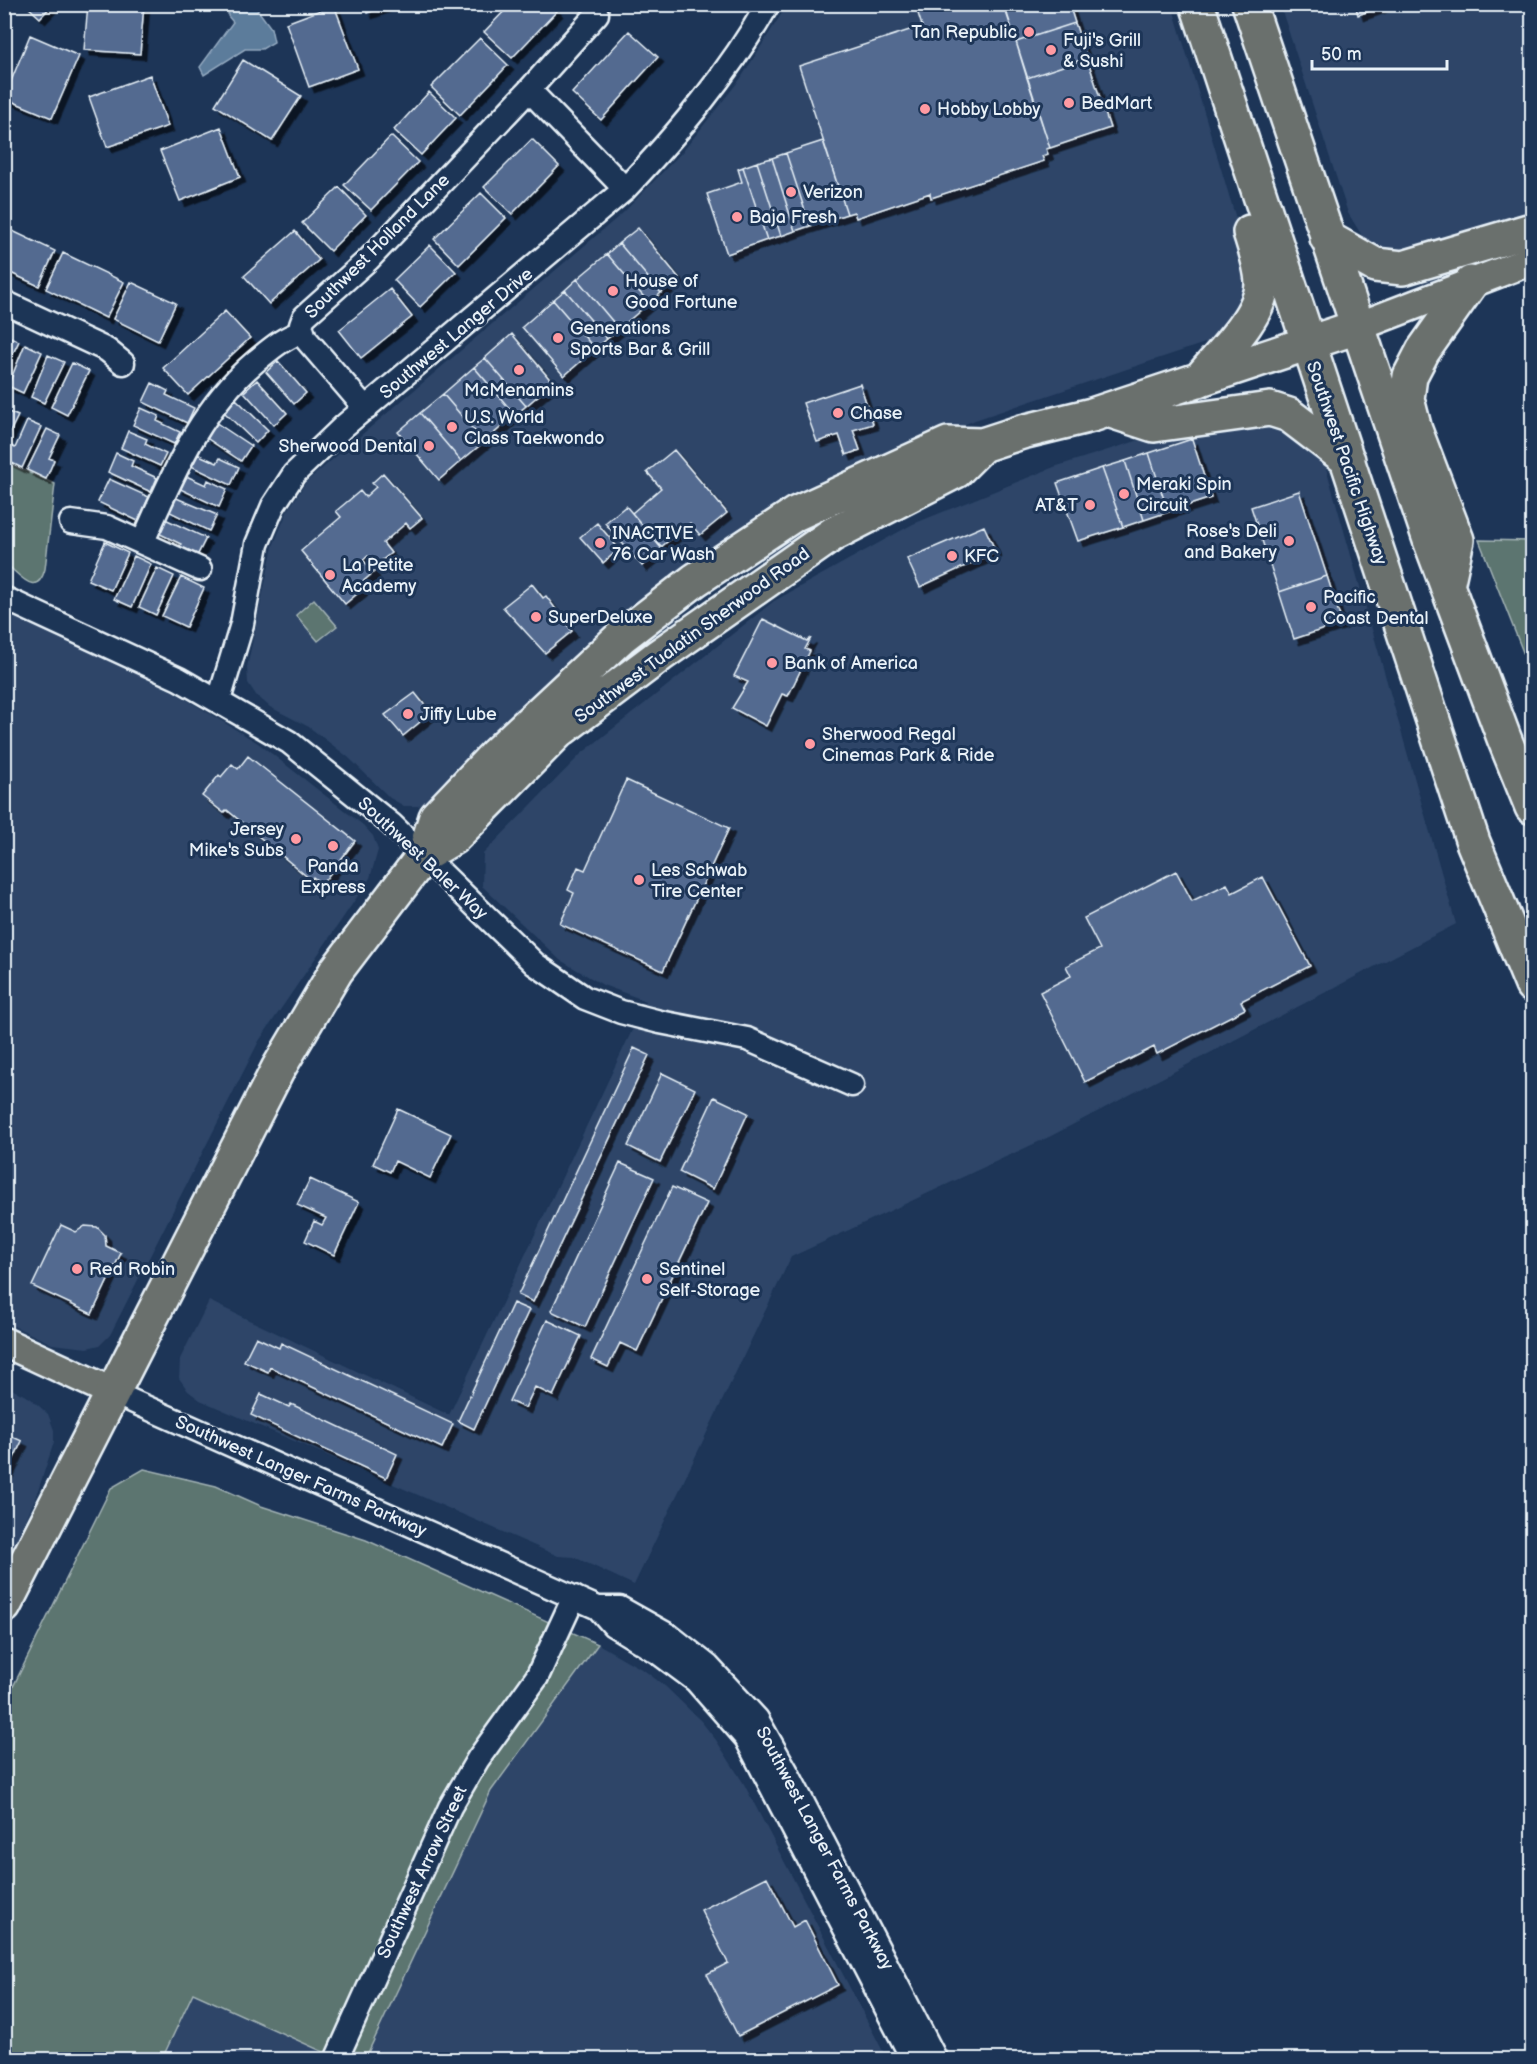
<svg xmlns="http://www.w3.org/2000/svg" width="1537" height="2064" viewBox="0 0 1537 2064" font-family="'Balsamiq Sans',sans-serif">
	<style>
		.built { fill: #2d4568 }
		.green { fill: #5b7470; stroke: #a2b2b4; stroke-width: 1.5 }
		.water { fill: #5c7b9b; stroke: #94aac0; stroke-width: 1.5 }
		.building { fill: #526a90; stroke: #e8f1f8; stroke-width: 1.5; filter: url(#shadow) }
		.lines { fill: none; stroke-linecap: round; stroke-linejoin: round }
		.minor-casing { stroke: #e8f1f8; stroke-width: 27 }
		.major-casing { stroke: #e8f1f8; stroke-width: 33 }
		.highway-casing { stroke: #e8f1f8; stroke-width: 38 }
		.minor { stroke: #1d3557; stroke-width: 22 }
		.major { stroke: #6b706d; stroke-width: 28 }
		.highway { stroke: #6b706d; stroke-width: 33 }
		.poi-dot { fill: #ff9aa2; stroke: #1d3557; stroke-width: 2 }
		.labels { text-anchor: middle; stroke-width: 6; stroke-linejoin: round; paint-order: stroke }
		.poi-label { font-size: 18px; fill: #e8f1f8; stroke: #1d3557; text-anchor: start }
		.street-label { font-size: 18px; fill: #e8f1f8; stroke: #1d3557 }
	</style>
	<defs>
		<filter id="shadow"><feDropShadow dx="5.5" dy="5.5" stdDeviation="0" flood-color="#0009"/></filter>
	</defs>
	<rect width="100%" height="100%" fill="#1d3557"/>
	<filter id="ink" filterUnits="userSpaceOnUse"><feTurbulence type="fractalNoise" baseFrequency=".0167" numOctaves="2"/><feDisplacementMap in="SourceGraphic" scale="12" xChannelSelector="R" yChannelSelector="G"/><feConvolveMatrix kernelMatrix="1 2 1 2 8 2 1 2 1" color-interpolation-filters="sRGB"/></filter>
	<g filter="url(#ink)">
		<path class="built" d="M787,5H1172L1249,262L1251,286L1220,338L975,420L895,455L815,495L429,801L418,806H404L390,798L348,757L309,727L270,707L256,695L248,683L247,667L273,546L287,512L306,482L624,212L684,150L741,78Z
			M1280,5H1532V217L1400,258L1364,239L1348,213Z
			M1260,402L1321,450L1456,924L1051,1136L791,1257L634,1585L574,1557L558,1556L200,1400L188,1391L179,1378L180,1359L209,1301L449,1415L646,1001L603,985L560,960L482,886L483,854L581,754L774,601L913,524L1054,467Z
			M4,611L172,691L258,743L363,825L373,836L378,850L370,878L259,1041L110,1335L100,1345L87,1348L52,1344L5,1322Z
			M5,1386L30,1398L48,1414L54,1430V1442L36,1497L5,1565Z
			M598,1644L645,1671L666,1687L701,1721L716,1740L744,1784L887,2059L365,2060L491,1791Z
			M193,1992L318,2050L313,2059L162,2060Z"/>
		<path class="green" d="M5,462L55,484L45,569C36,602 16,569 5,564Z
			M1479,540L1532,541V675Z
			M314,599L337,626L318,641L296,615Z
			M144,1469L216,1486L261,1506L366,1540L598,1644L491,1791L365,2059H339L193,1993L162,2059L6,2060L5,2057V1703L111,1488Z"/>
		<path class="water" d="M229,5H254L271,28L274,42L262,49H245L204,75L200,67L233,22L228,16Z"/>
		<path class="building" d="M25,4H53L40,18Z
			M88,4H144L140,54L84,50Z
			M364,4H391L367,13Z
			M511,4H551L557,11L512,58L484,32Z
			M915,4H981V7L1004,4L1050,148L1046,149L1048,154L1042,156L1044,161L931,198L930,193L856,218L854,212L847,214L799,66L922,26Z
			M1004,4H1028L1006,12Z
			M1028,4H1069L1075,23L1016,42L1006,12Z
			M1355,4H1389L1358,15Z
			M334,5L358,69L309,87L286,23Z
			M1075,23L1087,58L1027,78L1016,42Z
			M629,31L658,57L601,120L572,93Z
			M30,35L79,56L52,118L4,98Z
			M480,38L508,65L460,115L431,87Z
			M1087,58L1110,128L1050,148L1027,78Z
			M243,60L301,96L272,141L215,105Z
			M150,75L168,126L107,147L89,97Z
			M429,92L456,118L421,155L394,130Z
			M221,127L240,177L180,201L160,151Z
			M391,136L418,162L371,210L344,185Z
			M532,139L559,166L512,214L484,187Z
			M823,141L847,214L810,226L786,153Z
			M786,153L810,226L795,231L772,158Z
			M772,158L795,231L781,236L757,162Z
			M757,162L781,236L767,240L743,167Z
			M743,167L767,240L727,254L707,194L742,182L738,169Z
			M339,187L366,215L330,251L302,223Z
			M481,193L506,218L459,265L434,239Z
			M4,227L55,251L39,286L4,270Z
			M638,228L679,278L661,293L619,243Z
			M295,231L319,260L269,304L244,276Z
			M619,243L661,293L649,303L607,254Z
			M430,245L456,272L420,307L394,280Z
			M63,253L124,282L106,318L46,289Z
			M607,254L649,303L619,329L577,279Z
			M577,279L619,329L607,339L565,290Z
			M131,282L176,303L158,341L113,319Z
			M390,289L412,317L361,358L339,330Z
			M565,290L607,339L595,349L553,300Z
			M553,300L595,349L564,376L522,327Z
			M225,311L250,338L188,395L163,368Z
			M4,334L19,341L4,372Z
			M512,334L553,383L526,406L485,358Z
			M25,344L42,352L23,393L8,386Z
			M48,355L64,362L44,403L31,397Z
			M485,358L526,406L515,415L474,367Z
			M278,361L306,393L294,404L266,372Z
			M72,363L89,371L67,415L51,407Z
			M474,367L515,415L484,442L443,394Z
			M257,380L287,413L274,425L244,392Z
			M152,383L168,391L166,395L194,408L187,423L143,402Z
			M860,384L873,424L853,430L860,450L846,455L839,435L817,442L803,403Z
			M443,394L484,442L461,461L420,413Z
			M236,399L268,430L256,443L224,412Z
			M141,408L159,416L157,421L180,432L174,444L133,425Z
			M4,410L18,416L4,444Z
			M420,413L461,461L439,480L398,432Z
			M27,421L41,427L22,468L4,459L11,446L15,448Z
			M215,422L251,446L241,461L205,437Z
			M47,429L60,435L49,458L54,460L46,479L27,470Z
			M128,431L147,439L145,444L166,454L160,466L121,448Z
			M1192,439L1211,498L1168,512L1149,453Z
			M674,450L727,513L700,535L690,523L661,547L632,513L661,488L647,472Z
			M116,453L133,461L131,466L157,478L151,492L108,472Z
			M1149,453L1168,512L1144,520L1125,461Z
			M197,454L217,463L220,458L239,467L231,485L191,466Z
			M1125,461L1144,520L1123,527L1102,468Z
			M1102,468L1123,527L1078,541L1057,483Z
			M383,473L422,518L410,528L406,523L383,543L391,553L376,565L368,556L363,560L374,572L360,584L364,588L345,604L301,551L341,517L336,511L360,491L365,497L376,487L372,483Z
			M184,475L206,485L208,480L227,489L219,507L178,488Z
			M109,479L149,497L138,521L98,502Z
			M1299,491L1327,576L1279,592L1251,507Z
			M174,497L217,515L209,531L168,511Z
			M626,506L662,549L642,566L605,523Z
			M163,518L206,538L197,556L179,547L181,544L156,532Z
			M597,523L619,549L603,563L580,537Z
			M984,526L996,552L920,587L907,559Z
			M105,542L128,553L111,590L88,580Z
			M134,556L151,564L132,607L114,599Z
			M157,568L174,576L156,615L139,607Z
			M1327,576L1342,623L1294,639L1279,592Z
			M181,577L204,588L186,627L162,616Z
			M532,584L543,598L546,596L572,631L545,653L503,607Z
			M763,619L807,641L811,638L805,649L810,651L788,696L782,694L766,726L732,708L748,682L734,676Z
			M415,693L431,713L403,736L385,715Z
			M248,756L355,841L322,884L313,877L311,880L227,810L224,813L202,796L219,775L221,777L232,764L238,769Z
			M626,780L729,828L663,971L560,924L574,893L568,890L578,867L585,870Z
			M1176,871L1192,901L1227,884L1232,893L1263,877L1310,966L1241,1001L1245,1009L1157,1054L1154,1047L1085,1082L1040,992L1071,976L1066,966L1100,949L1084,918Z
			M634,1048L649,1055L533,1302L518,1295Z
			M662,1073L695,1089L660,1162L628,1146Z
			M714,1097L748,1113L713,1189L679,1172Z
			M398,1109L451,1134L430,1178L395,1161L390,1172L373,1164Z
			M620,1163L654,1178L585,1327L551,1311Z
			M310,1179L359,1202L334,1255L305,1241L314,1221L322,1225L326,1218L297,1205Z
			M672,1187L707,1203L637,1351L620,1343L608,1367L591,1359Z
			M61,1225L76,1232L85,1226L97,1227L105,1235L106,1246L121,1253L92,1314L32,1286Z
			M513,1303L529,1310L474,1429L458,1421Z
			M547,1320L581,1336L553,1396L535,1387L525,1408L509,1401Z
			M256,1337L279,1348L281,1343L453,1424L442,1448L270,1367L268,1372L244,1361Z
			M261,1394L289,1407L291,1404L397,1454L386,1478L251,1415Z
			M4,1433L22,1441L4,1479Z
			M767,1877L793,1927L805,1920L838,1985L738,2036L707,1974L728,1963L701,1910Z"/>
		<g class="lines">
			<defs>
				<path id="minor" d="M529,90L597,14
					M4,302L107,350L123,363
					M366,409L305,338L301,325L304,317L369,259L529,90L625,189
					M71,522L107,527L200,569
					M143,541C173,475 199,409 256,361C272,348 283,338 302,332
					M4,598L179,679L289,742L391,824L535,964L585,998L621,1012L660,1022L747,1039L852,1085
					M219,700L242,624L257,544L273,506L294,474L344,426L625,189C679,132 729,73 768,4
					M114,1393L598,1608H620L670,1636L708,1666L757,1719L788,1774L936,2060
					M598,1608L613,1625L657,1652L696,1681L746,1738L913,2060
					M336,2060L450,1807L478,1759L537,1677L574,1597"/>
				<path id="major" d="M1357,327L1532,260
					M4,1342L114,1393"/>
				<path id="highway" d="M1197,4L1473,842L1532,985
					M1249,4L1430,540L1504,738L1532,807
					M1327,238L1375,265L1403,268L1528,231L1532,234
					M1199,380C1219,356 1263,314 1262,282C1261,265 1255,248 1250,232
					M1108,410L1154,425L1270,409L1289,415L1348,460
					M1447,586L1457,540L1415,430L1407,399L1410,376L1423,351L1471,283
					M424,855L436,817L496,754L621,637L695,580L795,514L948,444L982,445L1022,432L1092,415L1357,327
					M4,1606L278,1069L336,971L424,855L454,837L559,731L660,655L833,534L956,471L982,445"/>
			</defs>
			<use href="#minor" class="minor-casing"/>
			<use href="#major" class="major-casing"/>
			<use href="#highway" class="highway-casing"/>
			<use href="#minor" class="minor"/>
			<use href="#major" class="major"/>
			<use href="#highway" class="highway"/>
		</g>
	</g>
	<g class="poi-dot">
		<circle cx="1029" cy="32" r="6"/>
		<circle cx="1051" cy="50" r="6"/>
		<circle cx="1069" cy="103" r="6"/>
		<circle cx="925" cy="109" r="6"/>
		<circle cx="791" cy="192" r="6"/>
		<circle cx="737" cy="217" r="6"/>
		<circle cx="613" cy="291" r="6"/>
		<circle cx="558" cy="338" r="6"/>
		<circle cx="519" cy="370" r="6"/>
		<circle cx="838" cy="413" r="6"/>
		<circle cx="452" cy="427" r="6"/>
		<circle cx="429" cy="446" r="6"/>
		<circle cx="1124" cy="494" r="6"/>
		<circle cx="1090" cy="505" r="6"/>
		<circle cx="1289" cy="541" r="6"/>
		<circle cx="600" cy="543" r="6"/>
		<circle cx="952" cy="556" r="6"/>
		<circle cx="330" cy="575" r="6"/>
		<circle cx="1311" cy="607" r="6"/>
		<circle cx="536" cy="617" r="6"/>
		<circle cx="772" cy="663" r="6"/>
		<circle cx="408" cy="714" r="6"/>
		<circle cx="810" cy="744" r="6"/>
		<circle cx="296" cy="839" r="6"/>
		<circle cx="333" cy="846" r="6"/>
		<circle cx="639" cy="880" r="6"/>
		<circle cx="77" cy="1269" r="6"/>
		<circle cx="647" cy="1279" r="6"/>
	</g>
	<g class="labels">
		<g class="poi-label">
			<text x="1017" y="38" text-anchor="end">Tan Republic</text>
			<text x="1063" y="46">Fuji's Grill<tspan x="1063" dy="21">&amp; Sushi</tspan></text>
			<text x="1081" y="109">BedMart</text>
			<text x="937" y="115">Hobby Lobby</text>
			<text x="803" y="198">Verizon</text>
			<text x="749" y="223">Baja Fresh</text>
			<text x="625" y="287">House of<tspan x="625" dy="21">Good Fortune</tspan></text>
			<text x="570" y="334">Generations<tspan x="570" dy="21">Sports Bar &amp; Grill</tspan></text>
			<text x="519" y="396" text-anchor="middle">McMenamins</text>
			<text x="850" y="419">Chase</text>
			<text x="464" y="423">U.S. World<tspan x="464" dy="21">Class Taekwondo</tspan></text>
			<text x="417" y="452" text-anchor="end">Sherwood Dental</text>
			<text x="1136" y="490">Meraki Spin<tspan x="1136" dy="21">Circuit</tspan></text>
			<text x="1078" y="511" text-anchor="end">AT&amp;T</text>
			<text x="1277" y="537" text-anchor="end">Rose's Deli<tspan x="1277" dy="21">and Bakery</tspan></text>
			<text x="612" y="539">INACTIVE<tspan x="612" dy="21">76 Car Wash</tspan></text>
			<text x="964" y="562">KFC</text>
			<text x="342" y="571">La Petite<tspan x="342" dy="21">Academy</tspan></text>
			<text x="1323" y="603">Pacific<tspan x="1323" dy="21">Coast Dental</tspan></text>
			<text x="548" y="623">SuperDeluxe</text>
			<text x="784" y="669">Bank of America</text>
			<text x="420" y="720">Jiffy Lube</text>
			<text x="822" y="740">Sherwood Regal<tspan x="822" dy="21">Cinemas Park &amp; Ride</tspan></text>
			<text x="284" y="835" text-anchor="end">Jersey<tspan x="284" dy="21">Mike's Subs</tspan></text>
			<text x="333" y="872" text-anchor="middle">Panda<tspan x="333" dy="21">Express</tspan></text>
			<text x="651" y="876">Les Schwab<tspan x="651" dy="21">Tire Center</tspan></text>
			<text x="89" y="1275">Red Robin</text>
			<text x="659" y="1275">Sentinel<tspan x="659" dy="21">Self-Storage</tspan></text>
		</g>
		<g class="street-label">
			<text transform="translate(377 246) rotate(-45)" y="6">Southwest Holland Lane</text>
			<text transform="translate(456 333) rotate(-40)" y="6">Southwest Langer Drive</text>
			<text transform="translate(1347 463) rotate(71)" y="6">Southwest Pacific Highway</text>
			<text transform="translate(692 635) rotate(-36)" y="6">Southwest Tualatin Sherwood Road</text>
			<text transform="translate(423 858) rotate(43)" y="6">Southwest Baler Way</text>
			<text transform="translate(301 1476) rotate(24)" y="6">Southwest Langer Farms Parkway</text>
			<text transform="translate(825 1848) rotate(62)" y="6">Southwest Langer Farms Parkway</text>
			<text transform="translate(422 1872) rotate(-65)" y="6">Southwest Arrow Street</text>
		</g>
	</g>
	<rect width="1537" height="2064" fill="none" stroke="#1d3557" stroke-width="24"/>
	<rect x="12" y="12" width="1513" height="2040" fill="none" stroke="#e8f1f8" stroke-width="2" filter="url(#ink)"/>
	<path d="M1312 60v9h135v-9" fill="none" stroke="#e8f1f8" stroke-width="3"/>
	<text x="1321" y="60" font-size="18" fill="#e8f1f8" stroke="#1d3557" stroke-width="4.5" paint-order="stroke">50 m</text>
</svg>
